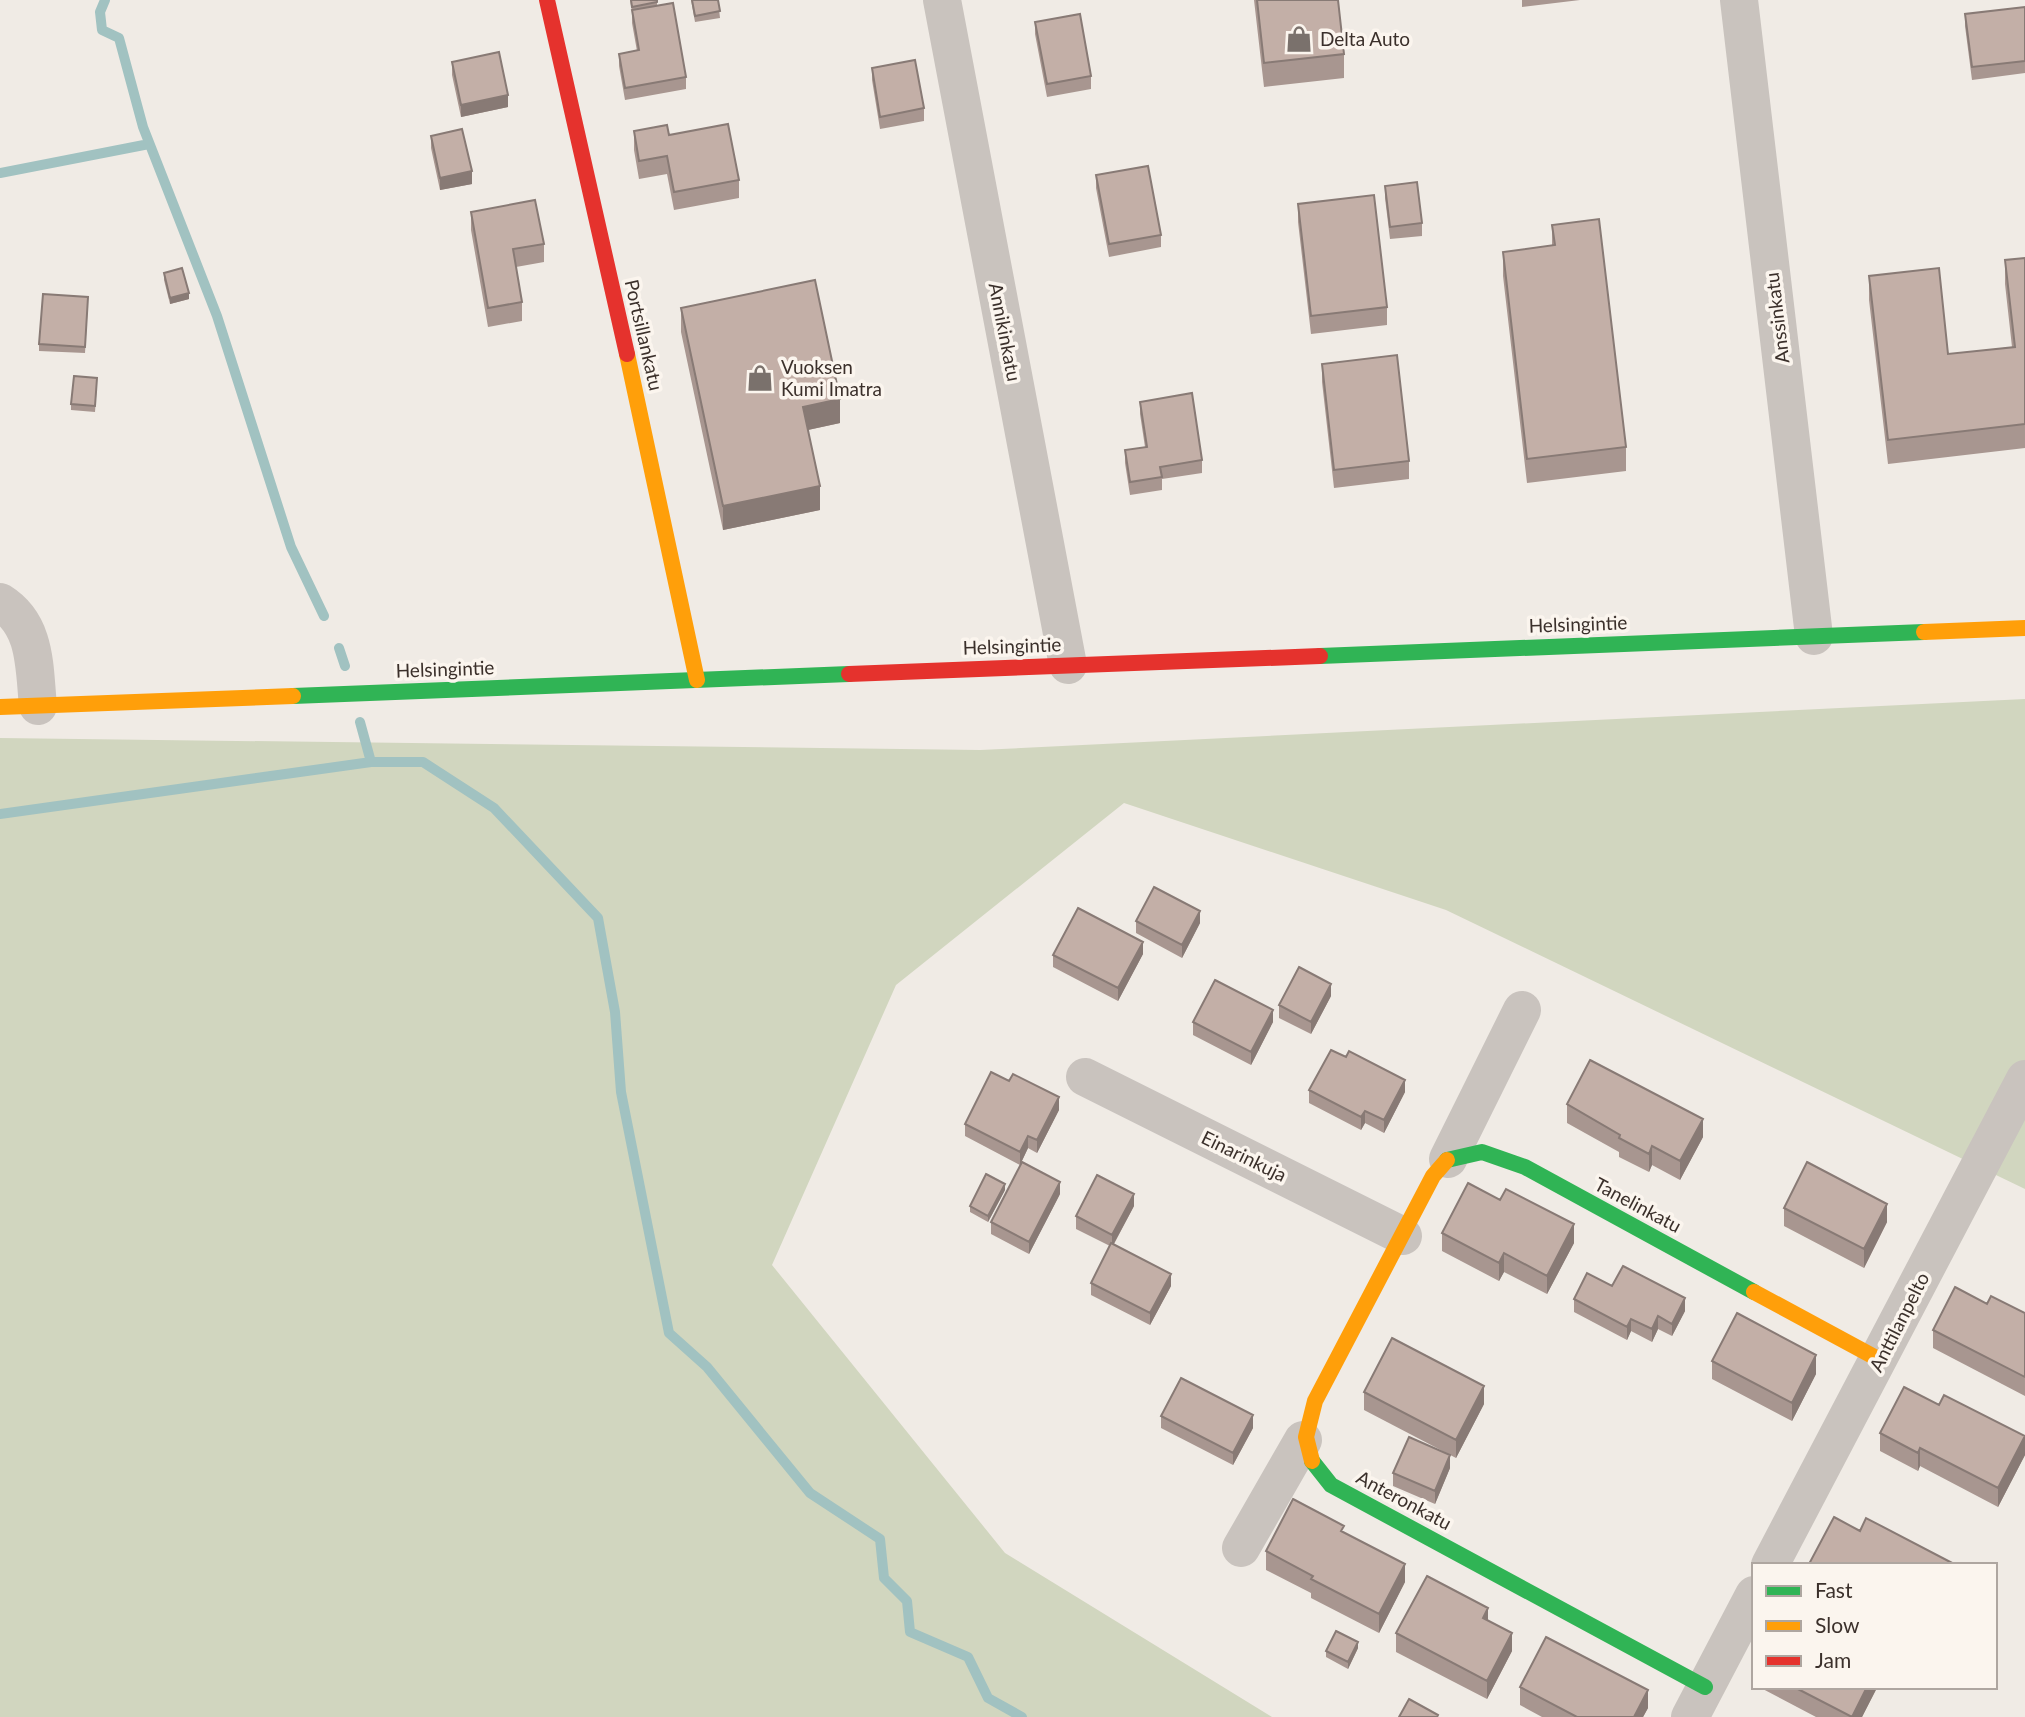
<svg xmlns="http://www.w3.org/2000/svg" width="2025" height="1717" viewBox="0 0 2025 1717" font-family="Lato,sans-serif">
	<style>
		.green { fill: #d1d6bf }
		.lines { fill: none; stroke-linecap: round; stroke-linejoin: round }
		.stream { stroke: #a1c2c1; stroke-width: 10 }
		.street { stroke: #c9c3be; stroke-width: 38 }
		.fast { stroke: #30b455; stroke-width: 16 }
		.slow { stroke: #ff9f0a; stroke-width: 16 }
		.jam { stroke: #e5322d; stroke-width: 16 }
		.wall { fill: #a89690 }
		.shaded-wall { fill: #887a75 }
		.building { fill: #c3afa7; stroke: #887a75; stroke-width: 2 }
		.labels { text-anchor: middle; stroke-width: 7; stroke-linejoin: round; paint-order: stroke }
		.poi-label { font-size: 19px; fill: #3b302b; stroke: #fbf5ee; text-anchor: start }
		.street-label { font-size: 19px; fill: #3b302b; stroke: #fbf5ee }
	</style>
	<rect width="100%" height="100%" fill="#f0ebe5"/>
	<path class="green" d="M2025,699V1189L1446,910L1124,803L896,985L772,1265L1005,1553L1272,1717H0V738L980,750Z"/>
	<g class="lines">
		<path class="stream" d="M105,0L100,12L102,30L119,38L143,127L217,316L291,547L324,616
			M0,173L149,144
			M339,648L345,666
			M360,722L371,762
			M0,814L371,762H423L494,808L598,918L615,1012L621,1092L669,1333L707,1367L810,1493L880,1539L884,1578L907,1601L910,1632L968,1657L988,1698L1022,1717"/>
		<path class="street" d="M942,0L1068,665
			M1739,0L1814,636
			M0,602C37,625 34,667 38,706
			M1085,1077L1403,1236
			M1448,1159L1522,1010
			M1241,1548L1303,1440
			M1770,1565L2025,1079
			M1690,1717L1754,1595"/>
		<path class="fast" d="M1320,656L1924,632
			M293,696L849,674
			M1447,1160L1482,1152L1525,1167L1754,1292
			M1312,1461L1331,1485L1705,1687"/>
		<path class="slow" d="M627,354L697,680
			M1924,632L2025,628
			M0,707L293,696
			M1754,1292L1880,1360
			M1312,1461L1306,1437L1315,1401L1433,1176L1447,1160"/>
		<path class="jam" d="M547,0L627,354
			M849,674L1320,656"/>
	</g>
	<path class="wall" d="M630,0H657V6L686,77V89L625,100L619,66V54L637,51L632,23V11Z
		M691,0H718L720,18L695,22Z
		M1254,0H1338L1344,54V78L1264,87Z
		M1522,0H1580L1522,7Z
		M2025,7V73L1972,80L1965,26V14Z
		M1035,22L1091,76V89L1047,97L1035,34Z
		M452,62L508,107L461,117L452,75Z
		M872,68L924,108V121L880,129L872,80Z
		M634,131L669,135L739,180V198L674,210L667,174L639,179L634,150Z
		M431,136L472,184L440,190L431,148Z
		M1096,175L1161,235V247L1109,257L1096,188Z
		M1385,186L1422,223V236L1390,239L1385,198Z
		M1298,204L1387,307V325L1311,334L1298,222Z
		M471,212L544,244V262L516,267L522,302V321L488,327L471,230Z
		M1552,225L1626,447V471L1527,483L1503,276V252L1552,246Z
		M2025,258V448L1888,464L1869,300V276L1948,354L2012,347L2005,284V260Z
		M164,273L189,299L170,304L164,280Z
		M88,303L85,353L39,351V344Z
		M681,308L840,423L808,430L820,510L723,530L681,332Z
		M1322,364L1409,461V479L1334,488L1322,382Z
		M97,384L95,412L71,410V404Z
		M1140,402L1202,460V473L1162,479V490L1130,495L1125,463V450L1145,447L1140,414Z
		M1136,921L1200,923L1182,958L1136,933Z
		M1143,954L1118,1001L1053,967V955Z
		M1331,996L1311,1034L1279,1018V1005Z
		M1193,1022H1273L1251,1065L1193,1035Z
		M1009,1081L1059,1110L1037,1153L1028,1148L1020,1165L965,1136V1124Z
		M1309,1090L1405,1092L1384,1133L1365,1123L1361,1130L1309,1103Z
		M1567,1104L1703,1137L1680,1180L1652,1165L1649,1172L1619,1157V1152L1567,1123Z
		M1005,1190L988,1222L970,1212V1206Z
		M1060,1194L1029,1254L991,1234V1222Z
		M1134,1206L1114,1244L1171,1286L1150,1325L1091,1295V1283L1110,1246L1076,1229V1216Z
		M1784,1208L1887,1222L1864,1268L1784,1226Z
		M1442,1233L1574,1243L1547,1294L1504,1272L1499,1281L1442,1251Z
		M1612,1286L1685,1311L1672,1336L1658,1329L1652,1342L1631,1331L1627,1340L1574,1312V1299Z
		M1987,1304L2025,1313V1396L1933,1348V1330Z
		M1712,1361L1816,1374L1792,1421L1712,1379Z
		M1364,1392L1484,1404L1456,1458L1364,1410Z
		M1161,1416L1253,1428L1233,1465L1161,1428Z
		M1880,1433L2025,1455L1998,1507L1920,1466L1918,1471L1880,1451Z
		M1450,1468L1435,1504L1393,1486V1473Z
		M1344,1532L1405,1582L1379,1633L1311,1598V1593L1266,1570V1551Z
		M1488,1620L1512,1651L1487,1699L1396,1652V1633Z
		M1358,1648L1348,1669L1326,1657V1651Z
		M1520,1687L1648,1708L1643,1717H1542L1520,1705Z
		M1759,1687H1877L1862,1717H1816Z"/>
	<path class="shaded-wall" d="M508,95V107L461,117V105Z
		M472,171V184L440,190V178Z
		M189,293V299L170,304V298Z
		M840,399V423L803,431V407Z
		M820,486V510L723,530V506Z
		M1200,911V923L1182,958V945Z
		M1143,942V954L1118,1001V988Z
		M1331,984V996L1311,1034V1022Z
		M1273,1010V1022L1251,1065V1052Z
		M1405,1080V1092L1384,1133V1120Z
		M1059,1097V1110L1037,1153V1140Z
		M1365,1111V1123L1361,1130V1117Z
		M1703,1119V1137L1680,1180V1161Z
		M1028,1136V1148L1020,1165V1152Z
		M1652,1146V1165L1649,1172V1154Z
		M1060,1182V1194L1029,1254V1242Z
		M1005,1184V1190L988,1222V1216Z
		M1134,1194V1206L1112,1247V1235Z
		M1887,1204V1222L1864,1268V1249Z
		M1574,1224V1243L1547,1294V1276Z
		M1504,1253V1272L1499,1281V1263Z
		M1171,1274V1286L1150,1325V1313Z
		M1685,1298V1311L1672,1336V1324Z
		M1658,1316V1329L1652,1342V1329Z
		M1631,1319V1331L1627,1340V1327Z
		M1816,1355V1374L1792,1421V1403Z
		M1484,1386V1404L1456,1458V1440Z
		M1253,1415V1428L1233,1465V1453Z
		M2025,1436V1455L1998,1507V1488Z
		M1920,1448V1466L1918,1471V1453Z
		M1450,1455V1468L1435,1504V1491Z
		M1405,1564V1582L1379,1633V1614Z
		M1488,1608V1626L1483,1618Z
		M1512,1633V1651L1487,1699V1681Z
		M1358,1642V1648L1348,1669V1662Z
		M1867,1687L1877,1688L1862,1717H1852Z
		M1648,1690V1708L1643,1717H1634Z"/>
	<path class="building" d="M631,0H657V2L632,7Z
		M692,0H718L720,11L695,16Z
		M1257,0H1338L1344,54L1264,63Z
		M673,3L686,77L625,88L619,54L639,50L632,10Z
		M2025,7V61L1972,67L1965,14Z
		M1080,14L1091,76L1047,84L1035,22Z
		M499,52L508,95L461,105L452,62Z
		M915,60L924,108L880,117L872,68Z
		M728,124L739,180L674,192L667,156L639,161L634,131L667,125L669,135Z
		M462,129L472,171L440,178L431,136Z
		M1148,166L1161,235L1109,244L1096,175Z
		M1417,182L1422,223L1390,227L1385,186Z
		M1374,195L1387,307L1311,316L1298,204Z
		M535,200L544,244L513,249L522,302L488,308L471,212Z
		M1599,219L1626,447L1527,459L1503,252L1555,245L1552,225Z
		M2025,258V424L1888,440L1869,276L1939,268L1948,354L2015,347L2005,260Z
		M182,268L189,293L170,298L164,273Z
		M815,280L840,399L803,407L820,486L723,506L681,308Z
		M43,294L88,297L85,347L39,344Z
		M1397,355L1409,461L1334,470L1322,364Z
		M74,376L97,378L95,406L71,404Z
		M1192,393L1202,460L1160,467L1162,477L1130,482L1125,450L1147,447L1140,402Z
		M1154,887L1200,911L1182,945L1136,921Z
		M1078,908L1143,942L1118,988L1053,955Z
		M1299,967L1331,984L1311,1022L1279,1005Z
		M1215,980L1273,1010L1251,1052L1193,1022Z
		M1331,1050L1346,1057L1349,1051L1405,1080L1384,1120L1365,1111L1361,1117L1309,1090Z
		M1590,1060L1703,1119L1680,1161L1652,1146L1649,1154L1619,1138L1620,1135L1567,1104Z
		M991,1072L1009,1081L1013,1074L1059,1097L1037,1140L1028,1136L1020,1152L965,1124Z
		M1022,1162L1060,1182L1029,1242L991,1222Z
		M1807,1162L1887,1204L1864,1249L1784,1208Z
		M986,1174L1005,1184L988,1216L970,1206Z
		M1097,1175L1134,1194L1112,1235L1076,1216Z
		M1468,1183L1500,1200L1506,1189L1574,1224L1547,1276L1504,1253L1499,1263L1442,1233Z
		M1111,1243L1171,1274L1150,1313L1091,1283Z
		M1623,1266L1685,1298L1672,1324L1658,1316L1652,1329L1631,1319L1627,1327L1574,1299L1587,1273L1612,1286Z
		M1955,1287L1987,1304L1991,1296L2025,1313V1377L1933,1330Z
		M1737,1313L1816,1355L1792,1403L1712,1361Z
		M1392,1338L1484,1386L1456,1440L1364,1392Z
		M1181,1378L1253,1415L1233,1453L1161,1416Z
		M1904,1387L1939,1405L1944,1395L2025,1436L1998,1488L1920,1448L1918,1453L1880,1433Z
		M1409,1437L1450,1455L1435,1491L1393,1473Z
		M1293,1499L1344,1526L1341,1531L1405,1564L1379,1614L1311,1579L1313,1576L1266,1551Z
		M1834,1517L1860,1531L1866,1518L1956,1565H1811L1809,1564Z
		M1427,1576L1488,1608L1483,1618L1512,1633L1487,1681L1396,1633Z
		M1336,1631L1358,1642L1348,1662L1326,1651Z
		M1546,1637L1648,1690L1634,1717H1577L1520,1687Z
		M1794,1687H1867L1852,1717Z
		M1409,1699L1438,1715L1437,1717H1399Z"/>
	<defs>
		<symbol id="shop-bare" viewBox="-9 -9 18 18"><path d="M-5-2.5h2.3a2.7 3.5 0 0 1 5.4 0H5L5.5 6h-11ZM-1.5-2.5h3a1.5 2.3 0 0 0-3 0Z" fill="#7a716c" stroke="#fbf5ee" stroke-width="2.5" paint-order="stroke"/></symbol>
	</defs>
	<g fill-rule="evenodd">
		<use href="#shop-bare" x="1280" y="20" width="38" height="38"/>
		<use href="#shop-bare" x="741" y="359" width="38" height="38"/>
	</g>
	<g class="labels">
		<g class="poi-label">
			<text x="1320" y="46">Delta Auto</text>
			<text x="781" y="374">Vuoksen<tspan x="781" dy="22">Kumi Imatra</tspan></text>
		</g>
		<g class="street-label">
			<text transform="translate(1777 318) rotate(-97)" y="7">Anssinkatu</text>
			<text transform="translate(1005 332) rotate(79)" y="7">Annikinkatu</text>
			<text transform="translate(644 335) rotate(77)" y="7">Portsillankatu</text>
			<text transform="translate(1578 624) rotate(-2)" y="7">Helsingintie</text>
			<text transform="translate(1012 646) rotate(-2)" y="7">Helsingintie</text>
			<text transform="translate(445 669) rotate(-2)" y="7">Helsingintie</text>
			<text transform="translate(1244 1156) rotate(26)" y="7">Einarinkuja</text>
			<text transform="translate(1638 1205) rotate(28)" y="7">Tanelinkatu</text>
			<text transform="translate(1899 1322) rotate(-63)" y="7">Anttilanpelto</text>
			<text transform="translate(1404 1500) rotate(28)" y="7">Anteronkatu</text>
		</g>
	</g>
	<rect x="1752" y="1563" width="245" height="126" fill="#fbf5ee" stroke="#aea6a0" stroke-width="2"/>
	<rect x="1766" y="1586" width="35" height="10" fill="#30b455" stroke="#aea6a0" stroke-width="2"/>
	<text x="1815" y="1598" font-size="21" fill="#3b302b">Fast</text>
	<rect x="1766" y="1621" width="35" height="10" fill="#ff9f0a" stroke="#aea6a0" stroke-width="2"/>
	<text x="1815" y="1633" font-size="21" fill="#3b302b">Slow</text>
	<rect x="1766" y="1656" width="35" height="10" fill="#e5322d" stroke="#aea6a0" stroke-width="2"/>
	<text x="1815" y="1668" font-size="21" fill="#3b302b">Jam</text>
</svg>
